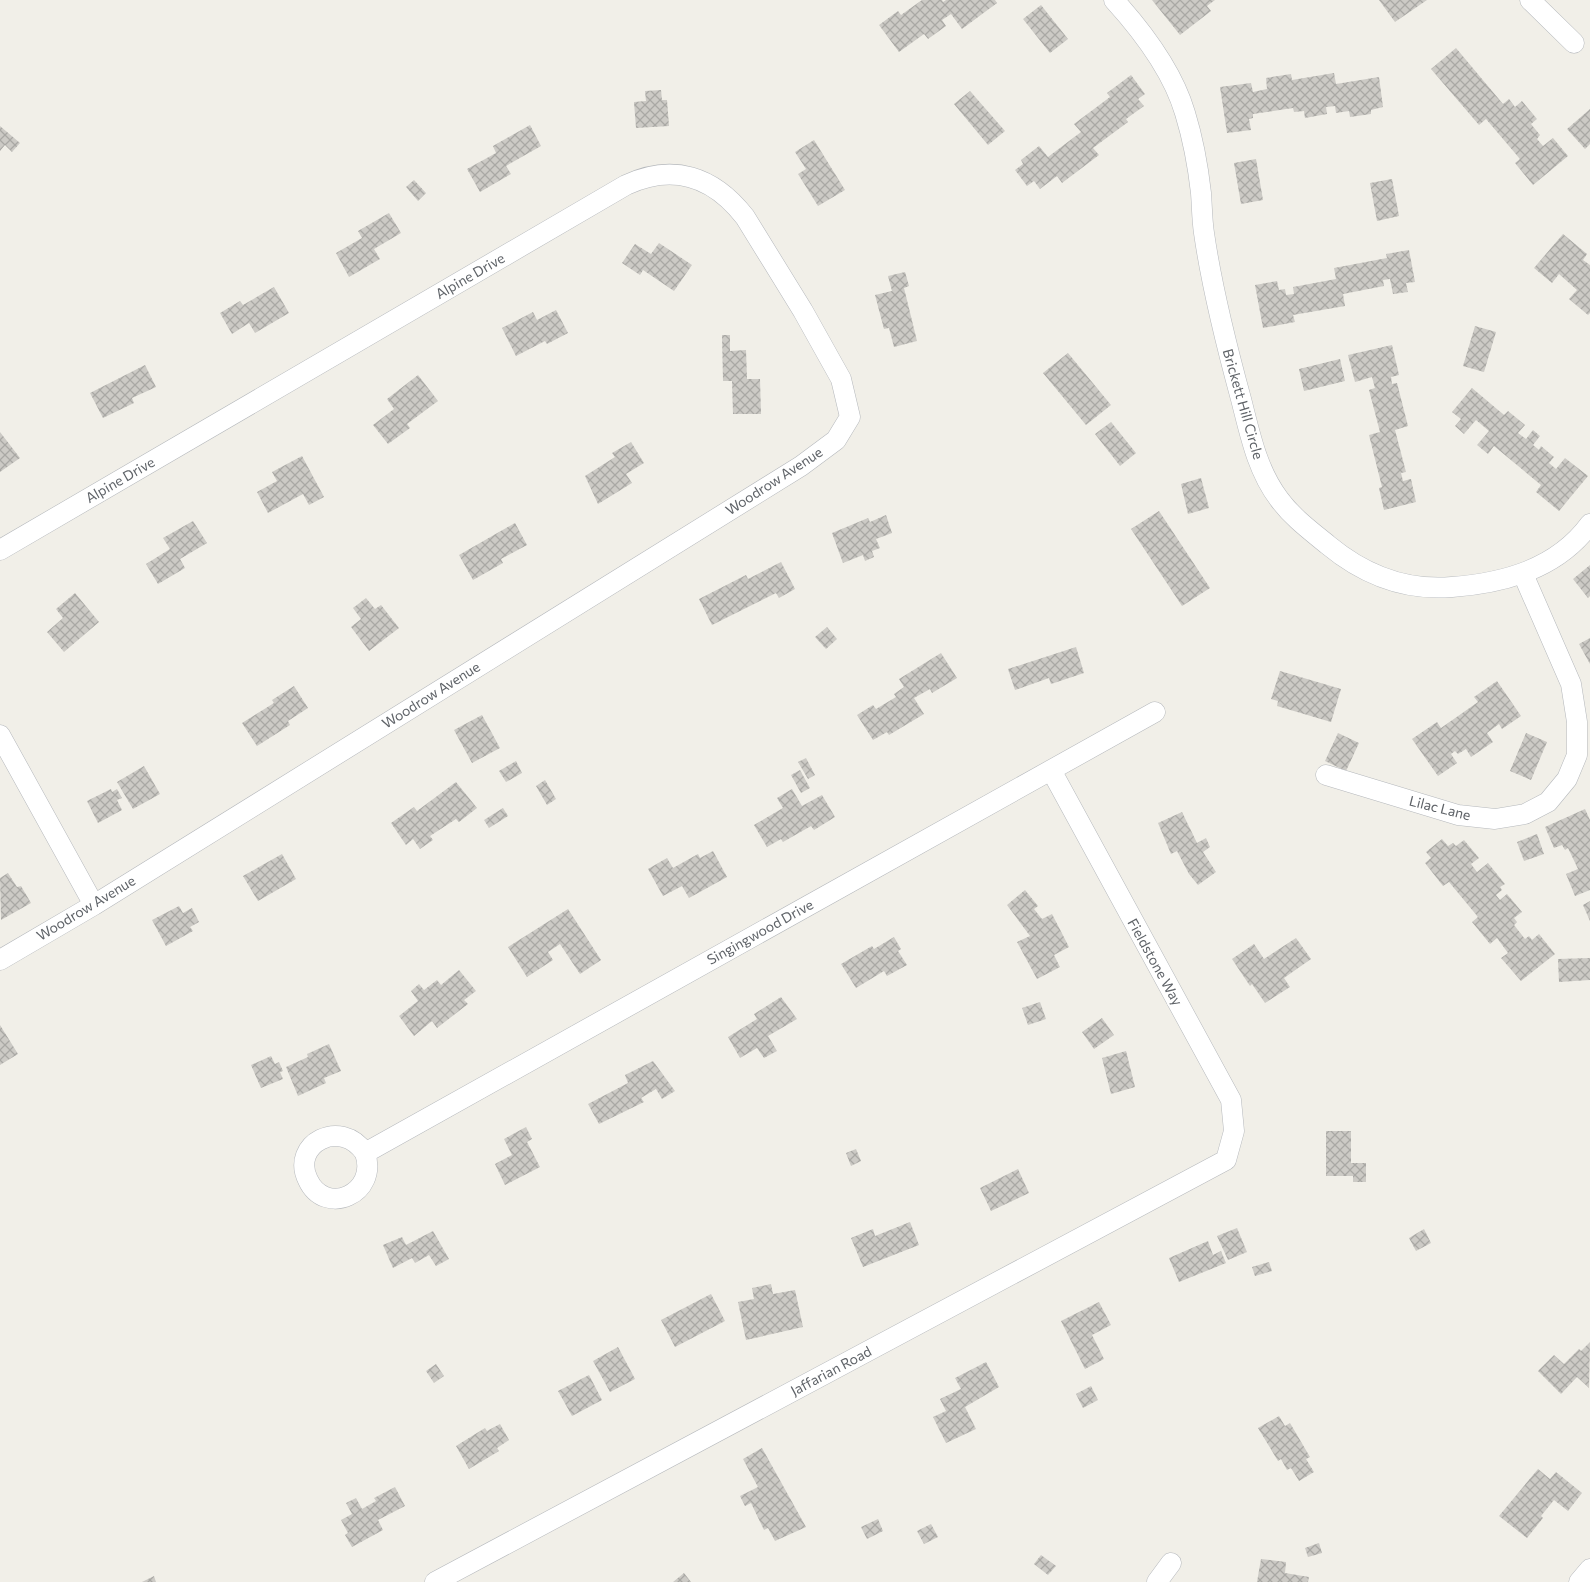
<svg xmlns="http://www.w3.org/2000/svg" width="1590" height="1582" viewBox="0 0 1590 1582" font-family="Commissioner,sans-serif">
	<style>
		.building { fill: url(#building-cross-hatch) }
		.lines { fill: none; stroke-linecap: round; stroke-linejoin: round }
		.minor-casing { stroke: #b5b8bc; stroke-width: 21 }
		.minor { stroke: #fff; stroke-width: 20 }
		.labels { text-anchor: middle; stroke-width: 4; stroke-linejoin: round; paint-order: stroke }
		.street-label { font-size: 14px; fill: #5f6368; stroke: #fff }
	</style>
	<defs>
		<pattern id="building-cross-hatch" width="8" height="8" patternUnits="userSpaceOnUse" patternTransform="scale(1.25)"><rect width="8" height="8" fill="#cccac5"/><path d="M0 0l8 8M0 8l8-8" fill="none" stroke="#a9a8a4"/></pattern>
	</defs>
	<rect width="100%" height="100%" fill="#f1efe8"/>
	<path class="building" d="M922,0H942L943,2L946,0H995L997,3L962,29L951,14L942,20L946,26L928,39L924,34L899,52L879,25L898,11L901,15Z
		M1152,0H1215L1207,6L1211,11L1180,35Z
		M1379,0H1427L1395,22Z
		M1041,5L1068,39L1050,53L1023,19Z
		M1456,48L1503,104L1509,99L1515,107L1522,101L1537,119L1531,124L1540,135L1537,139L1543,146L1553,138L1568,156L1533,185L1515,163L1520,159L1486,119L1479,125L1431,69Z
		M1334,73L1336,84L1379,77L1383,107L1371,110V114L1350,117L1349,111L1336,113L1335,106L1326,107L1327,114L1305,118L1304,111L1294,112L1293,108L1253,114V118L1249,119L1251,130L1227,133L1220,87L1251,83L1253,92L1267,89L1266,78L1291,74L1292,80Z
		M1131,75L1145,94L1138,99L1144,106L1126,119L1128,122L1093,148L1099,155L1062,183L1057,176L1040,189L1034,181L1027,186L1015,170L1023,164L1021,160L1039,146L1048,157L1081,132L1074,124L1110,97L1107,93Z
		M661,90L662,100H667L669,126L636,128L634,102L646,101L645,91Z
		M970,91L1005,131L988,145L954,104Z
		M1590,109V144L1585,149L1567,129Z
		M530,125L541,146L506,166L511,174L480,192L467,169L496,153L493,146Z
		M0,126L20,143L12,152L5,145L0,151Z
		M814,140L845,190L818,206L798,174L806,169L795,152Z
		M1256,159L1263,200L1241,204L1234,163Z
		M1392,179L1399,216L1377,221L1370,183Z
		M414,180L426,193L418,201L406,187Z
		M389,213L401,233L374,249L380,259L349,277L336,253L362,238L358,231Z
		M1563,234L1587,254L1583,260L1590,265V313L1588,315L1569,299L1577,290L1559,274L1552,283L1534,268Z
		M659,243L692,265L674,291L643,270L640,275L622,263L635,244L651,254Z
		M1409,250L1415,282L1406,283L1408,292L1393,294L1390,279L1383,280L1384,286L1343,294L1345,306L1293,315L1295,322L1263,328L1255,285L1277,281L1279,290L1285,289L1286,295L1294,294L1293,287L1336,279L1334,268L1387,258L1386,254Z
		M905,272L909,286L904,288L917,341L894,347L889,328L884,329L875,295L892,291L888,276Z
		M274,287L289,313L255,333L249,323L232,334L220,313L240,301L243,305Z
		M556,310L568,333L547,344L545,341L516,356L502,328L533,312L537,320Z
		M1475,326L1496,332L1484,372L1463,366Z
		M722,335H730V351L746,350L747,379H760L761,414H733L732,381H723Z
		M1392,345L1399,375L1391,377L1392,384L1397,383L1408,426L1395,430L1406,472L1401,473L1403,481L1411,479L1416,502L1384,510L1379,488L1382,487L1369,435L1380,432L1369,390L1375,388L1372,377L1355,382L1348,355Z
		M1068,353L1111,405L1086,425L1043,373Z
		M1340,359L1345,381L1304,391L1299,369Z
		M145,365L156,387L132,398L134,403L103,418L90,393Z
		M418,375L438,401L407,424L410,428L388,444L373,425L394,409L387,399Z
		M1472,388L1504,415L1508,411L1525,425L1518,433L1526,439L1533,430L1540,436L1533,445L1539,450L1541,446L1554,457L1549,463L1556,469L1565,458L1588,476L1559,511L1536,492L1541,485L1494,446L1488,454L1477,445L1489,431L1476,420L1464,434L1455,426L1461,419L1452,412Z
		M1111,422L1136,453L1120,466L1095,434Z
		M0,432L20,458L0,472Z
		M631,442L644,463L626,474L632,483L598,504L585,476L615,457L612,453Z
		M302,456L324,497L309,505L303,494L268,513L257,492L277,481L272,472Z
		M1201,478L1209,508L1188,514L1181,484Z
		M1159,511L1210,588L1182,606L1131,529Z
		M886,515L892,533L876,539L880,548L872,551L874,557L865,561L863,555L843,563L832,533L868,518L870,522Z
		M193,521L207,543L180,559L185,568L158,584L146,564L170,549L163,538Z
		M515,523L527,545L501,559L503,563L473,580L459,555Z
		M781,562L795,589L779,598L776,593L712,625L699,599L746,575L748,579Z
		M1590,565V596L1588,598L1573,579Z
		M75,593L99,622L64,652L47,632L63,618L56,609Z
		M366,598L375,609L381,605L399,628L369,651L351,627L361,619L353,608Z
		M827,627L837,639L826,649L815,637Z
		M1590,638V664L1579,644Z
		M1076,647L1084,673L1051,684L1049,678L1015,690L1008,669Z
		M941,653L957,678L932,693L930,689L914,698L924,714L889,735L887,732L873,740L857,715L873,705L876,709L896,697L894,694L904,687L899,679Z
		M1280,671L1341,689L1331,722L1277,706L1278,701L1271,699Z
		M1497,681L1521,716L1502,729L1499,724L1487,733L1493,742L1471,757L1466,749L1458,754L1455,751L1451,754L1457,763L1438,776L1412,739L1437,722L1441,728L1478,702L1474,697Z
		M294,686L308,708L288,721L290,725L257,746L242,723L274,703L272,700Z
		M482,715L500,748L472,763L454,730Z
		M1338,733L1359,743L1346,771L1325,761Z
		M1526,733L1547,742L1531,780L1510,771Z
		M806,758L815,775L808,779L798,762Z
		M516,761L522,773L506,782L499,771Z
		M144,766L160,794L133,809L117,782Z
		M800,770L810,788L801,793L791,775Z
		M545,780L556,799L547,805L536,786Z
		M456,782L477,808L459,822L456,819L430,836L433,840L420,849L413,839L406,845L391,823L414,807L417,811Z
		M111,789L112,792L117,789L122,798L117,800L122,810L98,823L87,801Z
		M792,789L802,806L822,795L835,817L814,830L811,826L783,842L781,839L767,847L754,825L783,808L777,798Z
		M503,808L508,816L489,828L484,820Z
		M1585,809L1590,820V890L1575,896L1566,874L1578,869L1568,848L1565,850L1562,845L1554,848L1545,827Z
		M1182,812L1197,843L1206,838L1210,847L1203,852L1216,872L1198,885L1189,874L1177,851L1171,854L1158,823Z
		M1537,834L1544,854L1524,861L1517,842Z
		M1442,839L1448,846L1453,843L1456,846L1464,840L1479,858L1471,864L1477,872L1488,863L1505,884L1500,887L1502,890L1496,895L1500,900L1507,894L1522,912L1514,918L1517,922L1514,925L1525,939L1529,936L1532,940L1539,934L1555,954L1521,981L1501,958L1508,953L1497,938L1490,944L1472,922L1478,917L1449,882L1443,886L1425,863L1431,858L1426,852Z
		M713,851L727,877L689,898L682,886L663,896L648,869L667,858L673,868L698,854L700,858Z
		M282,854L296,879L258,901L243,876Z
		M8,873L17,887L21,886L31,903L1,920L0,878Z
		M1025,890L1038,906L1034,909L1042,919L1052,914L1069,947L1054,955L1060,967L1037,979L1017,942L1030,936L1007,905Z
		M1590,901V921L1583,905Z
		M179,906L183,913L192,908L199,922L190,927L193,931L166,946L152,920Z
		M568,909L601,960L580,974L560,944L548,952L553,960L527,977L508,947Z
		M894,937L901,949L898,951L907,965L887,976L884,971L856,988L841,964L872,946L874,949Z
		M1296,938L1311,959L1284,978L1290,987L1265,1003L1252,984L1250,986L1232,959L1254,944L1264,959Z
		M1590,958V980L1559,982L1558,959Z
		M459,970L476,991L464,1000L468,1004L437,1028L432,1021L414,1036L399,1016L418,1001L411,991L419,984L424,990L437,980L441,985Z
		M781,997L797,1019L768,1036L777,1051L764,1058L757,1048L740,1058L728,1037L757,1019L754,1014Z
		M1040,1002L1046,1019L1028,1025L1022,1008Z
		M1102,1018L1114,1035L1094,1049L1082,1032Z
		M0,1025L18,1054L0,1065Z
		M329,1044L341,1071L324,1078L326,1083L298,1096L286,1067L308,1057L307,1054Z
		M1126,1051L1135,1087L1111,1094L1102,1058Z
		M271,1056L275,1064L279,1062L283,1071L280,1072L283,1079L261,1088L251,1065Z
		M653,1061L675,1091L662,1099L656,1089L641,1098L644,1102L599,1124L588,1104L628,1083L625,1075Z
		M526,1127L532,1139L527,1142L540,1167L505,1185L495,1164L512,1155L504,1139Z
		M1326,1131H1351V1163H1366V1182H1353V1176H1326Z
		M856,1149L861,1161L851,1166L846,1153Z
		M1018,1169L1029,1193L991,1211L980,1188Z
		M910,1222L919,1245L863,1267L851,1238L873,1229L875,1236Z
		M1237,1228L1247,1252L1228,1260L1217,1236Z
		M1424,1229L1431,1243L1416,1251L1409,1238Z
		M433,1231L449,1259L436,1266L429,1255L415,1263L412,1258L393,1268L383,1245L402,1237L406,1245Z
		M1208,1241L1213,1255L1221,1251L1226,1263L1179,1282L1169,1258Z
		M1269,1262L1272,1271L1255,1276L1252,1267Z
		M771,1284L773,1294L795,1290L803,1327L746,1340L738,1302L754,1299L752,1288Z
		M711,1294L725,1321L675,1347L661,1320Z
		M1099,1302L1111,1325L1092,1335L1104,1359L1085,1369L1061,1321Z
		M1590,1342L1589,1388L1577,1377L1561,1394L1538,1371L1554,1355L1564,1364L1579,1349L1581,1351Z
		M618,1347L635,1379L610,1392L593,1361Z
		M986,1362L999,1387L965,1407L976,1429L946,1443L933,1417L946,1411L940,1399L961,1389L955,1378Z
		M436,1364L444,1376L434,1383L426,1371Z
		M589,1375L602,1400L572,1416L558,1391Z
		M1091,1386L1098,1400L1083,1408L1076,1394Z
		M1279,1416L1285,1426L1290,1423L1310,1457L1306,1459L1314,1472L1299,1481L1291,1468L1287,1470L1281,1459L1278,1461L1258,1428Z
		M500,1424L509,1440L497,1448L499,1451L469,1469L456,1446L485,1428L487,1431Z
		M762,1448L806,1527L775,1541L768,1528L764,1530L751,1503L745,1506L740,1496L758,1487L743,1459Z
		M1538,1469L1550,1479L1556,1472L1582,1493L1568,1511L1554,1500L1541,1516L1543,1518L1527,1538L1499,1516Z
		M395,1487L405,1506L378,1520L383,1530L352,1547L345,1535L348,1533L341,1520L352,1514L346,1503L356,1498L362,1509L376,1501L374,1498Z
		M878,1519L883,1531L867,1539L861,1527Z
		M931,1524L938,1537L924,1544L917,1531Z
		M1319,1543L1322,1553L1308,1557L1305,1548Z
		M1041,1555L1056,1566L1048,1575L1034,1564Z
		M1261,1559L1286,1562L1285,1573L1309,1577L1308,1582H1257Z
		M684,1573L691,1582H673Z
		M154,1576L156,1582H142Z"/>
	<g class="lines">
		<defs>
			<path id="minor" d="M1114,0C1143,32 1173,72 1185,113C1193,139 1198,166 1201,193C1202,206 1202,220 1204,233C1212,289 1226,344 1241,399C1250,434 1257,470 1279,499C1292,517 1311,531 1328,545C1363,574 1405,591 1452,587C1504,583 1557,569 1590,524
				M1530,0L1574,43
				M0,550L626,185C673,163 713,176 745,217L803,311L841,379L850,417L836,440L801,466L94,905L0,960
				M0,735L94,905
				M1326,775L1458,815L1495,819L1525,814L1548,802L1567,779L1577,755V722L1571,684L1523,574
				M365,1153C379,1194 325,1217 308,1180C290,1144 341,1117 365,1153L1155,712
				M435,1582L1226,1160L1234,1131L1231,1100L1051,770
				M1157,1582L1171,1563
				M1579,1582L1590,1569"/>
		</defs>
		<use href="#minor" class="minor-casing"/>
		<use href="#minor" class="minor"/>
	</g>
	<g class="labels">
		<g class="street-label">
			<text transform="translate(470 276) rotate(-30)" y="5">Alpine Drive</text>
			<text transform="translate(1243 404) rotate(74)" y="5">Brickett Hill Circle</text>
			<text transform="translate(120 480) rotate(-30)" y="5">Alpine Drive</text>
			<text transform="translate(774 481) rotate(-33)" y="5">Woodrow Avenue</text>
			<text transform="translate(431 695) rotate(-32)" y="5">Woodrow Avenue</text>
			<text transform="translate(1440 808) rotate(14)" y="5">Lilac Lane</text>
			<text transform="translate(86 908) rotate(-31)" y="5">Woodrow Avenue</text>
			<text transform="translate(760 932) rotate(-29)" y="5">Singingwood Drive</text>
			<text transform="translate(1155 962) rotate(61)" y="5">Fieldstone Way</text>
			<text transform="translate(831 1371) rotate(-28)" y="5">Jaffarian Road</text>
		</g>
	</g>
</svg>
